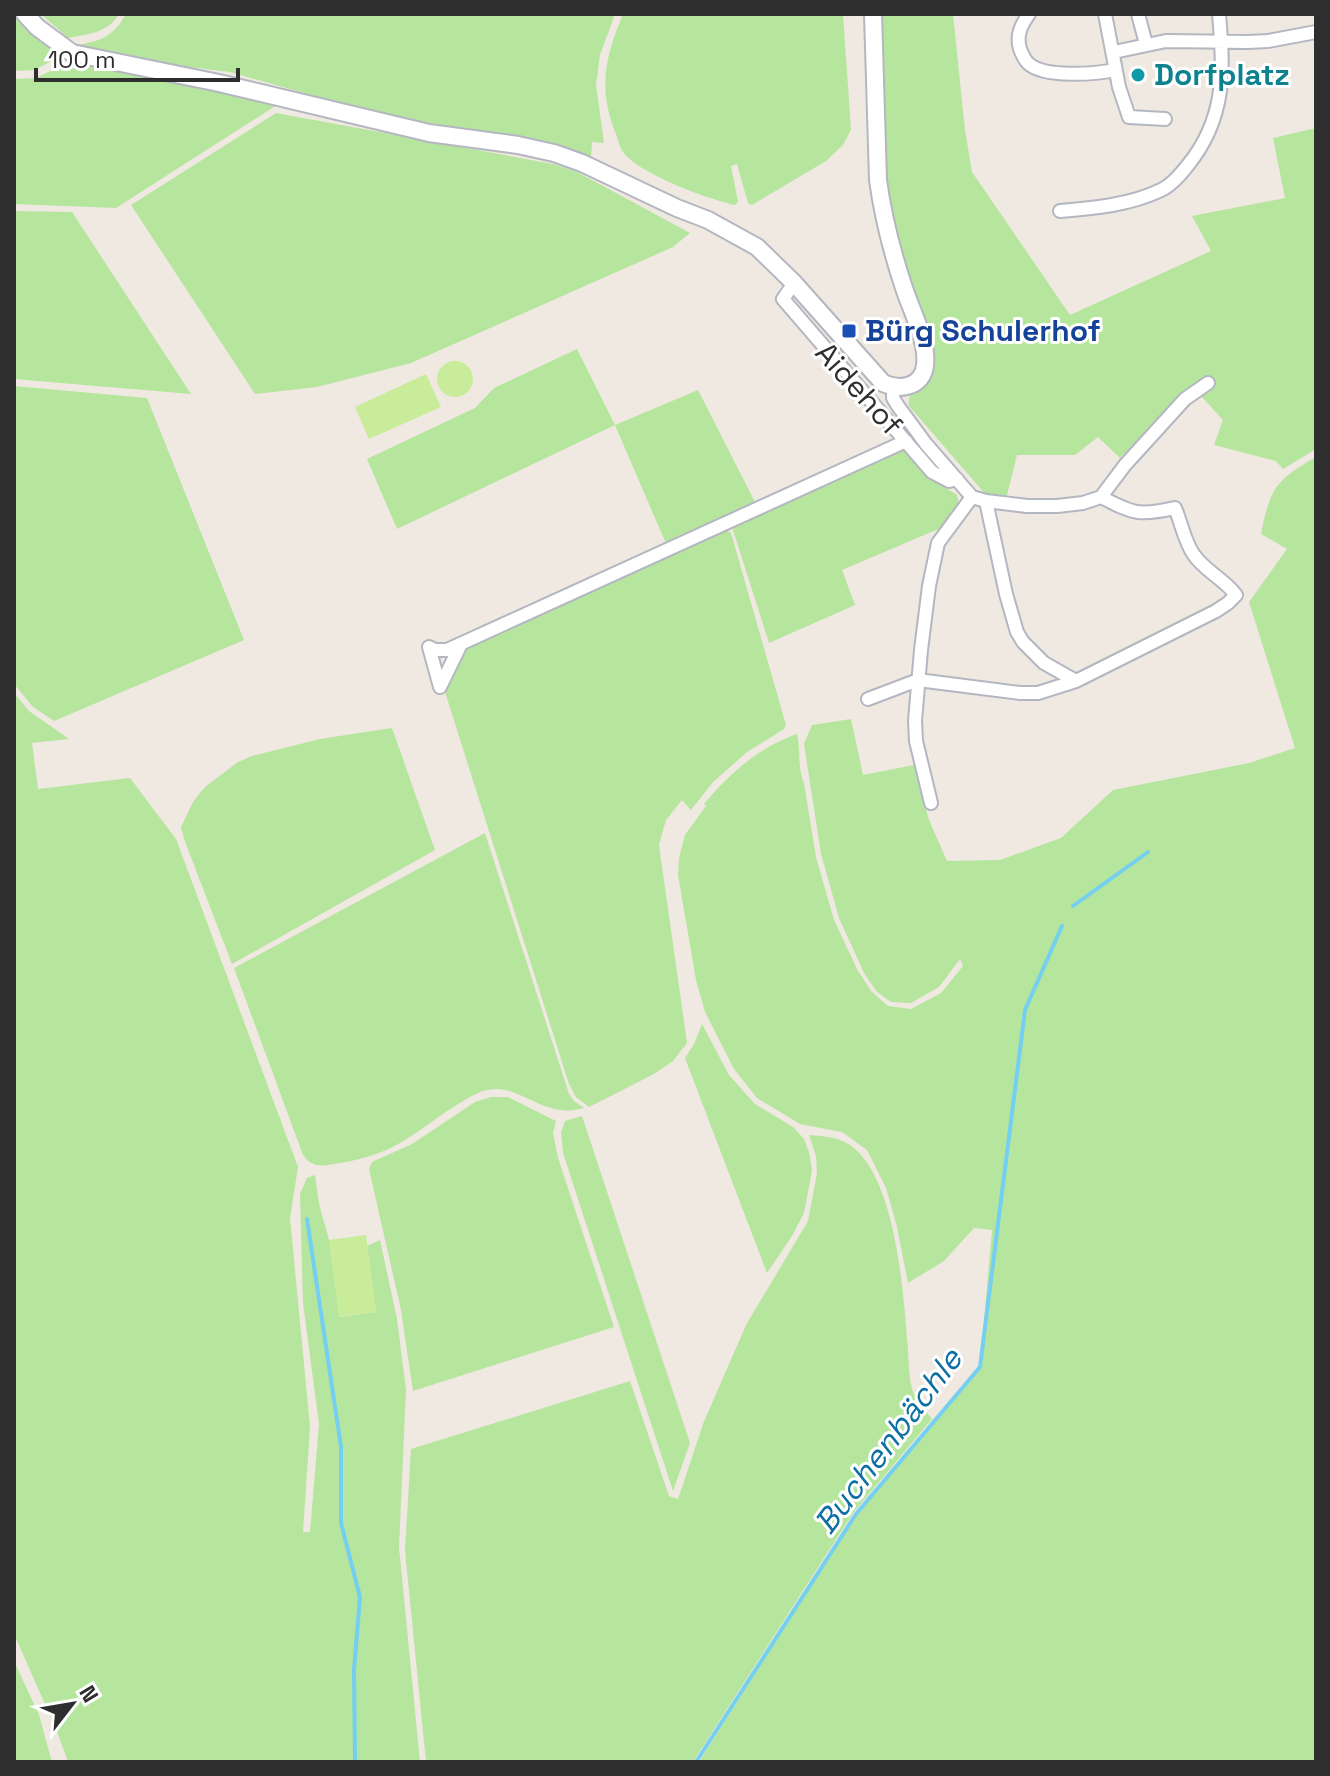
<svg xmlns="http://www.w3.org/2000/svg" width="1330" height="1776" viewBox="0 0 1330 1776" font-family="'Space Grotesk',sans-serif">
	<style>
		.green { fill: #b6e59e }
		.pitch { fill: #c9ec9a }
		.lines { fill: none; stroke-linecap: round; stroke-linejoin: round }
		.stream { stroke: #75cff0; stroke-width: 4 }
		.minor-casing { stroke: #b4b7c1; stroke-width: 16 }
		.tertiary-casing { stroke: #b4b7c1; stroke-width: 20 }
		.minor { stroke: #fff; stroke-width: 12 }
		.tertiary { stroke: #fff; stroke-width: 16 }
		.culture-dot { fill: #0f9aa8; stroke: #fff; stroke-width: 3 }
		.transit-dot { fill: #1a4fb4; stroke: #fff; stroke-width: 3 }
		.labels { text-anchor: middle; stroke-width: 6; stroke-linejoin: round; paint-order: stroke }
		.culture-label { font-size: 30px; font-weight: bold; fill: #0d838f; stroke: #fff; text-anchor: start }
		.transit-label { font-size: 30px; font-weight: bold; fill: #164399; stroke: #fff; text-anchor: start }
		.street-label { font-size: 30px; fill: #2e2e2e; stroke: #fff }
		.water-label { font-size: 32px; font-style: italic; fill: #0d6fa3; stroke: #fff }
	</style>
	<rect width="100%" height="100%" fill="#efe9e1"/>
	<path class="green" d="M14,14H17L66,54L34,70L14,71Z
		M41,14H119C108,33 88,34 68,38Z
		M126,14H615L600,55L596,85L604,143L592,142L591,159L526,140L374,113L230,72L140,61L103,53L77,45C101,41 113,37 126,14Z
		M623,14H843L851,130L843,145L826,161L752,205L748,203L737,164L731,166L738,202L735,205C708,199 639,174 623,152C619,146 617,136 614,129C598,86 606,55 623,14Z
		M880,14H953L965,130L972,172L1070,315L1211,251L1192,216L1285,198L1273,138L1316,128V449L1283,469L1276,461L1214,445L1223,420L1191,385L1120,458L1098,437L1075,455H1017L1006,499L987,496L909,406C907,392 919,384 928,375L885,198Z
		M73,60L280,103L116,208L14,204V79L36,78Z
		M276,113L553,164L577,172L690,233L673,247L411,363L317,387L255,394L131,205Z
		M14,211L72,212L191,394L14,379Z
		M577,349L615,425L698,390L757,506L667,546L615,425L397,529L367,459L475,408L494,388Z
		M14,386L147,398L244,640L54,721L33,707L14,684Z
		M899,448L910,452L928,477L957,495L959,506L943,527L842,570L855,605L769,643L731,524Z
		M1316,457V1762H699L856,1514L980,1367L992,1230L974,1228L944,1261L908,1283L897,1227L886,1188L867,1150L842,1132L800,1124L757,1098L734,1069L705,1012L696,980L678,875L679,858L685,835L706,806L704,804C730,773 759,747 797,734C801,750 797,767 804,783L816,857L834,920L857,969L871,991L888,1006L911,1009L941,993L963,966L960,959L939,987L911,1003L891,1002L877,992L864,973L839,918L821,854L804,744L812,725L851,719L863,775L914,765L929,820L947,861L1000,860L1061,838L1113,790L1249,763L1295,748L1249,602L1287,549L1261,534C1270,488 1276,480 1316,457Z
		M722,527L731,533L786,725L784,729L747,752L713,782L691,810L682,800L666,820L659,845L687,1043L673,1061L654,1074L589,1107L576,1097L569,1084L445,692L444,684L467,644Z
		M14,693L29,711L69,739L32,743L38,789L130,778L176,839L298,1167L290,1218L310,1427L303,1532H310L319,1424L303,1303L300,1194L307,1178L315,1175L319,1204L329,1240L340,1317L376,1312L367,1246L380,1240L397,1319L406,1390L399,1547L420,1762H68L56,1729L14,1634Z
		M392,728L435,850L232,964L184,839L181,827L193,802L205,787L238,762L252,756L320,739Z
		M485,833L569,1094L574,1101L584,1108C539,1121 517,1076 478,1093C450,1106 426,1128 400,1143C382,1154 361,1159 341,1163C326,1165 313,1170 303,1155L234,968Z
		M702,1024L729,1075L755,1104L793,1127L804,1139L809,1152L812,1171L804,1213L792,1236L767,1273L685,1058L694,1044Z
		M491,1097H508L556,1121L553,1133L558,1158L614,1327L413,1391L401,1310L369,1169L372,1162L412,1144L475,1102Z
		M582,1116L690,1443L673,1491L563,1153L561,1133L565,1121Z
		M809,1135C823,1136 838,1137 850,1145C895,1176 903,1288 907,1339C909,1354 908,1381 914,1394C919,1403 926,1411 932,1419L853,1513L693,1762H426L405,1550L411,1449L630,1381L669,1496L678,1499L703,1424L746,1325L808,1221L817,1173L816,1156Z
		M14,1661L39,1715L52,1762H14Z"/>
	<path class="pitch" d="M437 379a18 18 0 1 1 36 0a18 18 0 1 1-36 0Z
		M426,374L441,407L369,439L355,407Z
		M366,1235L376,1312L339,1317L329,1240Z"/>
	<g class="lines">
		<path class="stream" d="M1073,906L1148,852
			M307,1219L341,1447V1523L360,1597L354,1670L355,1762
			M696,1762L856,1514L980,1367L1025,1010L1062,926"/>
		<defs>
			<path id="minor" d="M1029,14C1021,25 1016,35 1020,49C1022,54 1025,61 1029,64C1045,78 1095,74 1115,70
				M1105,14L1119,87L1129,117L1165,119
				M1138,14L1146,44
				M1114,52L1166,41L1248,42L1268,41L1316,32
				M1060,211C1095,208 1130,205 1161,190C1172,185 1181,174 1188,165C1226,118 1224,71 1219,14
				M794,283L783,299L932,472L949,481L957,479
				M893,387V398L898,406L926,444L972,497L986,501L1027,506H1057L1083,503L1101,497L1125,465L1185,399L1208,383
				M986,501L1006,594L1017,632L1023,642L1044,663L1076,681
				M440,687L429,647L435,650H447L906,441
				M440,687L461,644
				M868,699L918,680L1020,693H1038L1076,681L1216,611L1228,603L1236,595C1224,579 1205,571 1194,555C1185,543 1181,522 1175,508C1139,516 1134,514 1101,497
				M931,803L916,741L915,721L921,650L929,586L938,543L972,497"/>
			<path id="tertiary" d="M25,14L37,27L72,53L219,83L429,133L518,145L554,153L582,163L677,208L708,220L757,247L794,283L883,383C900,391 923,387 925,365C928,341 911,310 904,288C892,252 883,217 878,180L873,14"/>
		</defs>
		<use href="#minor" class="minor-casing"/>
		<use href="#tertiary" class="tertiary-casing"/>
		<use href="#minor" class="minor"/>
		<use href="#tertiary" class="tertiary"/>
	</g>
	<circle class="culture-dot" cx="1138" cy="75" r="8"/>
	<rect class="transit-dot" x="841" y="323" width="16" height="16" rx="4"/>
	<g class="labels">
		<g class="culture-label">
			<text x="1154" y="85">Dorfplatz</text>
		</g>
		<g class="transit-label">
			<text x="865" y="341">Bürg Schulerhof</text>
		</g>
		<g class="street-label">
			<text transform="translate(859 389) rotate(48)" y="10">Aidehof</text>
		</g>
		<g class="water-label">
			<text transform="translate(888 1441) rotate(-53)" y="11">Buchenbächle</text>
		</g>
	</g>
	<rect width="1330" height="1776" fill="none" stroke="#2e2e2e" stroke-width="32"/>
	<g transform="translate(72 1704) rotate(59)" stroke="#ffffff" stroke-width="6" paint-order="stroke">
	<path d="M0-6L14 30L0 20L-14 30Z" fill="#2e2e2e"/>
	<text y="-12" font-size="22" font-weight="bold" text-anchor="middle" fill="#2e2e2e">N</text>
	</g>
	<path d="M36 68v12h202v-12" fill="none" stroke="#2e2e2e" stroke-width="4"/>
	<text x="48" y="68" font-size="24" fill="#2e2e2e" stroke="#ffffff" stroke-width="6" paint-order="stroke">100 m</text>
</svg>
